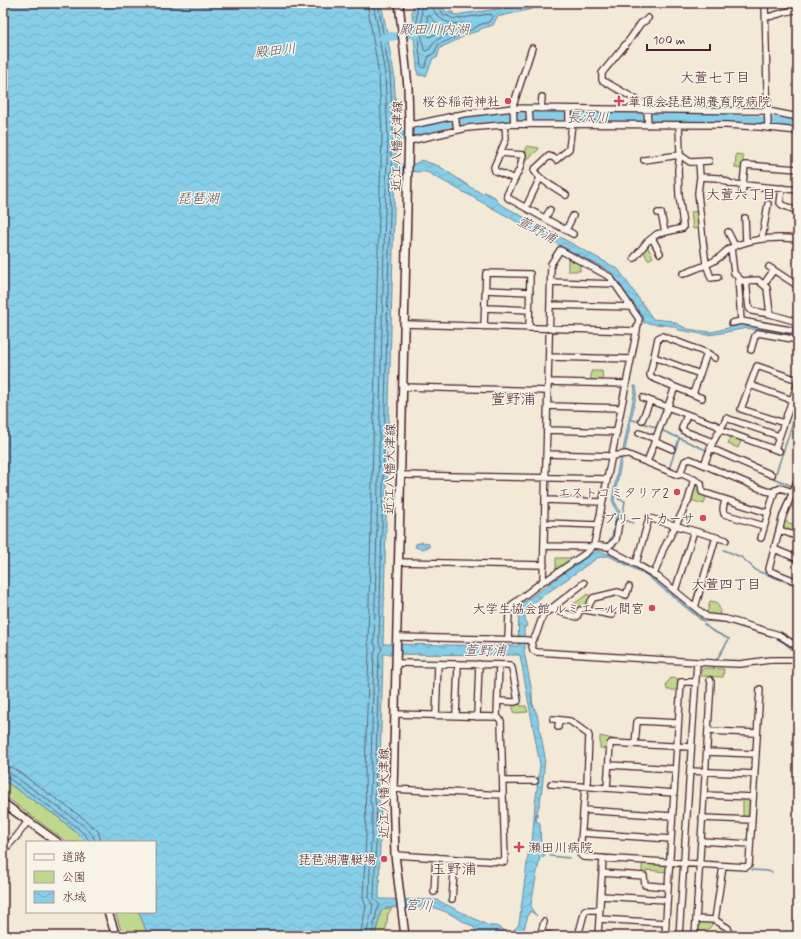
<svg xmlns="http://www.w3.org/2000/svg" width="801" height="939" viewBox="0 0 801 939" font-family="Mynerve,'Klee One',sans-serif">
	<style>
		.green { fill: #c0d88e; stroke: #857c5c }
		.water { fill: url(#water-waves); stroke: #6f889c; fill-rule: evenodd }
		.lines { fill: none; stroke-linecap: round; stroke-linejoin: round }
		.shore { stroke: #626577; stroke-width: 1 }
		.stream { stroke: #6f889c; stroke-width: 1.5 }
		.river { stroke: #87cee8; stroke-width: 8 }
		.minor-casing { stroke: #4a1f2b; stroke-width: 8 }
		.major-casing { stroke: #4a1f2b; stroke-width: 10 }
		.minor { stroke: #f7f3e8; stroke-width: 5.5 }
		.major { stroke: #f7f3e8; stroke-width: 7 }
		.poi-dot { fill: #d1495b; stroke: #f7f3e8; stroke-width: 1.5 }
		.labels { text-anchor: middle; stroke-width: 3; stroke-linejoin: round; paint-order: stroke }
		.poi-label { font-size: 13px; fill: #4a1f2b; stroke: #f7f3e8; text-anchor: end }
		.street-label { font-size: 13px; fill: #4a1f2b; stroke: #f7f3e8 }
		.water-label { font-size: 14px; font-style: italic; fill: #5c5464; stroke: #f7f3e8 }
		.neighbourhood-label { font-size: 14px; fill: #4a1f2b; stroke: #f7f3e8 }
		.quarter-label { font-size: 15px; fill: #4a1f2b; stroke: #f7f3e8 }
	</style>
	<defs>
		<pattern id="water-waves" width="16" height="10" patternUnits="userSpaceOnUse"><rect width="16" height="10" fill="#87cee8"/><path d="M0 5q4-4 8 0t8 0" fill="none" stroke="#76b0c7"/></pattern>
	</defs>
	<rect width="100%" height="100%" fill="#f2e9d7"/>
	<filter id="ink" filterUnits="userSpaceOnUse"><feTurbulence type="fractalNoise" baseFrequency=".025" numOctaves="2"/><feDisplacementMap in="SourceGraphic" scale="8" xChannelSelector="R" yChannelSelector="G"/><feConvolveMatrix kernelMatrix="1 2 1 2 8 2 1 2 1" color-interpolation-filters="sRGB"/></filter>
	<g filter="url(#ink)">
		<path class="green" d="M527,146L539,148L538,150L523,163Z
			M736,154L743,155V169L735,168Z
			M698,211L700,228L693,229L691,212Z
			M647,246L653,257L648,260L642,249Z
			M568,257L580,262V271H568Z
			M591,371H602L603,382L591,381Z
			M731,435L742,439L738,448L728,444Z
			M695,482L698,483L700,487L698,492L706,496L704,504L690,500Z
			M784,521L798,526L797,535L784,530L782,526Z
			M556,558H573L574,559L556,571Z
			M588,594L591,598L587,605L579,608L572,605Z
			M710,601L716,602L720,609L719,616H711L707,614Z
			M705,668L724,669L723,677L701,676V670Z
			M671,678L679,679L678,690H667L666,684Z
			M513,704H520L521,706H526L528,712L513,713Z
			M600,736L617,740V741H609L608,749L600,748Z
			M3,780L58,817L87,842H67L3,795Z
			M743,799H749L751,801L750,817L748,818H743Z
			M642,864L665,865L667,867V872L647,870L646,874H642Z
			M384,908H392L391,910L390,911L388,914L385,936H375L381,911Z
			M115,912H139L148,936H123Z
			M700,922H714L703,936H698L697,935L698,923Z"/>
		<path class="water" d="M3,3H381L387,33H393V39L388,41L394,73L397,134L404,132V140L396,142V164C404,163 414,167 421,160L439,166L470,187L483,194L484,192L495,197L496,200L500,204L618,269L653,319L672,321L687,329L702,331L712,332L720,330L742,324L754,325L774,330L798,333V339L774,335L747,328L716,334L707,335L679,330C673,324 662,325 654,324C650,324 648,322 644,323L643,317L611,272L563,247L427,172L395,171L383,644L518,646L519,608L520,605L596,550L611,555L646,573L702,619L701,620L646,575L609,556H605L597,558L530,605C526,610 523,619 527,625L526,627H524V629L525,648L524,651L532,692V703L537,714L545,757L543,780L540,803L535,818L536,821L540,823L541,852L545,855V856L540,857L531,904L532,910L537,916L532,912H529L522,936H483L477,933L475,929L472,926C459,920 445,909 430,907C420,906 411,909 402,908C395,908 386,906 381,911L375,936H148L139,912H155V842H87L58,817L3,780ZM383,654L520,655L540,765L535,805L532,844L529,848L519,924L513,931L508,933L496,926H489L437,900L379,899L380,841L381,840L380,825L381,804L379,802Z
			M413,3H440L446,12H453V15L522,6L533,3H558L497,17L493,25L480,29L479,31L471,33L440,48L437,58H433L426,76L418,75L414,38L407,37L406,32L413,30L412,11L413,9Z
			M634,386H636L637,391L625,450H623L635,390Z
			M620,457L622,458L614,500L620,512L614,538L610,542L609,540L612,536L617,512L612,500Z
			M423,542L429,544V547L422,549L415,547L416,544Z"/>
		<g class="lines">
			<path class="shore" d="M417,3V30L415,33L418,38L421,66L423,68L425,67L429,56L434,53L438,45L475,28L479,25L489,22L493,16L491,14L454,19L443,14L437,3
				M422,3L421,33L424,50L426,51L430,49L435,41L465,25L463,23C449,25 434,20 432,3
				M429,15L436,23L444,29L443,30L430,37L429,36L427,16Z
				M3,766L13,768L83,818L98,831L100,837L101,842
				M3,772L10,773L79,822L93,835L95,842
				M3,777H7C20,787 88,830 90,842
				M360,936L366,907L363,898L366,835L365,770L369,649L368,642L379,211L382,137L379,75L367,3
				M366,936L373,906L369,898L371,841L372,836V807L370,801L374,654L376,649L374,642L385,211L388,137L385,74L380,44V38L373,3
				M372,936L377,910L380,905L376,901L374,898L376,841L377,837L376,824L377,807L375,801L379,654L382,649L379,643L380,604L391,172L393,167C390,160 390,144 394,137L393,133L390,74L384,42L386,37L383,33L378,3"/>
			<path class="stream" d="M630,419L652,426L706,450
				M712,452L792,486L790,489
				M669,469L679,439
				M774,479L798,408
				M792,486L798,466
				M618,499L625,501L622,519L633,523
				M784,503L798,509
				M724,550L741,557L757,571L798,586
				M765,573L780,514L789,492
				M700,619L704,621L724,622L774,637L783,642L798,654
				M704,624L711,630L729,639L716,661
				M531,695L533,707
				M536,821L537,813
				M550,856L569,858
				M752,870L767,871L772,872"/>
			<path class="river" d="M383,38L418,33
				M393,136C417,135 440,123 464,120C514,115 563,116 613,117C675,117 737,116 798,124"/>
			<defs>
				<path id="minor" d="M765,3L768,128
					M766,17C777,16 786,10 798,10
					M529,109L530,124
					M541,109L542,97
					M569,109V124
					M455,115L457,130
					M409,124H417L463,114L513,108L768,111L798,117
					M514,124L513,106L532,48
					M505,125L506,139L494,167L495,171L515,179
					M648,125L647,110L642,103L602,80V73L630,39L641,23L645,21L648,18
					M409,141L467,128L514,124L727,125L760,127L798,131
					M501,153L523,155L520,168L507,195L508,198L573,234
					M554,158L549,156L534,170C537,179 558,189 566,195
					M556,160L569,149L572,124
					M644,160L680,155L690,162L709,161
					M699,162L700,177L698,193L703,241L706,264L711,278L718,277
					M700,177L718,178L732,184L798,190
					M782,188L780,203L782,205L798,211
					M742,194L745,165L798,169
					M526,207L540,178
					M658,213H661L665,232
					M545,218L550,210
					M745,218L746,242
					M566,230L573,216
					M728,232L735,246
					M652,238L660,253
					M762,238L768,204
					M731,248L734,273L742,281L758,280L767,288L770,314
					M634,258L647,242L657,234L683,228V225L679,195L678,170L680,153L679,125
					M769,267L798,286
					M683,274C694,269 707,266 717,259C722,256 726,250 731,248C752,237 776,237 798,239
					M738,277L741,321L790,330
					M746,281L749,308L752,311L770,314L798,322
					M551,282L615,284
					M764,284L773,271
					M485,290L530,292
					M550,305L631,307
					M485,308L529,310
					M732,323L741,321
					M405,324L637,331
					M484,327L486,273L530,274L529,328
					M751,350L755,336L758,333L798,340
					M549,357L631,359
					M654,357L700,374
					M548,382L626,384
					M750,385L792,400
					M403,387L548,391
					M675,387L702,398
					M693,394L707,353
					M643,398L716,425L724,431L779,451
					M548,406L621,408
					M687,415L682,428L684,431L713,442
					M726,418L779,436
					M642,420L650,401
					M784,423L741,409L757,366L798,380
					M547,430L617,432
					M639,433L656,439
					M656,442L672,449
					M710,448L772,475
					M775,449L798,383
					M546,454L612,456L626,454L678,475L682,474
					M647,462L675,387L651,377L650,375L658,338L662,336L707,353L715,358
					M704,465L713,442L725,421
					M401,475L607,479
					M798,479L783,516L769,569L770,571L798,582
					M545,500L602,502
					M725,500L723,509L724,514L764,526
					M768,513L702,492L701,483L682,474L681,471L685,461L690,459L766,491L772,492L781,488L798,494
					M545,523L598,525
					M780,530L798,537
					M761,538L775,490
					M594,545L608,547L616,540L619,522
					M544,546L592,547
					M774,549L798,559
					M612,551L638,565L658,577L707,617L726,619L779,635L798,647
					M399,562L544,565
					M636,564L649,518L726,540
					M654,575L663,550L688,501L694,479
					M675,591L694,531
					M695,607L716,537
					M550,609L577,617L580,610H586L612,615
					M586,610L593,598L618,592L626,595L629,587
					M397,637L528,640L531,642L533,650L537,652L713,663L740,664L770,660H798
					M508,639L509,613L512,605L543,581L551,264L560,250L610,277L639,319L594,545L586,553L548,579L543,581
					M531,642L536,635L543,615L584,583
					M397,663L510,665L512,668L518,701L515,702L498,701
					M395,714L495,717L497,716L499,665
					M436,716L438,664
					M456,716L458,664
					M497,716L501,721L503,795
					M477,717L479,664
					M553,719L570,721L588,734L589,736L587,784L585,787L580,854L583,857L746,867L749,865L760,689
					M558,727L559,720
					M708,731L757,733
					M635,744L637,722L638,721L678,723
					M707,752L756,754
					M609,765L675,769
					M690,771L754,774
					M503,781H535
					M551,784L674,793
					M607,788L610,744L611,743L691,747
					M393,789L503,795L505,862L395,855
					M704,795L753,797
					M583,810L672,816
					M702,818L752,820
					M582,833L671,839
					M701,841L750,844
					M3,851L17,836L28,821
					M602,873L644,876L645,885L668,887
					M434,892L436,857
					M601,896L667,900
					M452,899L455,859
					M599,919L666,923
					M696,919L715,920L723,866
					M715,920L728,928L730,936
					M541,933L552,936
					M540,936L544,922
					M578,936L585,910H600
					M598,936L603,858
					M665,936L681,682H695
					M679,936L697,662
					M695,936L711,682L710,680"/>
				<path id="major" d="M399,3L408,87L409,124L393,792L395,855L405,936
					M3,803L57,842
					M108,912L116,936"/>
			</defs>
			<use href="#minor" class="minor-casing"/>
			<use href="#major" class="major-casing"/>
			<use href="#minor" class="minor"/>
			<use href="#major" class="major"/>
		</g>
	</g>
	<g class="poi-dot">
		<circle cx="508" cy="101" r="4"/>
		<path d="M617 95h4v4h4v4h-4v4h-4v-4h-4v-4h4z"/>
		<circle cx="677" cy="492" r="4"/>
		<circle cx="703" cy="518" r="4"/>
		<circle cx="652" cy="608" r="4"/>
		<path d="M517 841h4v4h4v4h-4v4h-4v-4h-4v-4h4z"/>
		<circle cx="384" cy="859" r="4"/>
	</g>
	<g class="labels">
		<g class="poi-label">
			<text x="500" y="106">桜谷稲荷神社</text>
			<text x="628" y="106" text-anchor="start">華頂会琵琶湖養育院病院</text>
			<text x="669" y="497">エストコミタリア2</text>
			<text x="695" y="523">プリートカーサ</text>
			<text x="644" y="613">大学生協会館 ルミエール間宮</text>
			<text x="528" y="852" text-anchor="start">瀬田川病院</text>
			<text x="376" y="864">琵琶湖漕艇場</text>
		</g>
		<g class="street-label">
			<text transform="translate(396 146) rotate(-89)" y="5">近江八幡大津線</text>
			<text transform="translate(389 469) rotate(-89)" y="5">近江八幡大津線</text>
			<text transform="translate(383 793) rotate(-90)" y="5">近江八幡大津線</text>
		</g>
		<g class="water-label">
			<text x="434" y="34">殿田川内湖</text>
			<text transform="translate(275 50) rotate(-6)" y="5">殿田川</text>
			<text x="588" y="122">長沢川</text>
			<text x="198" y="203">琵琶湖</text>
			<text transform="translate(537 229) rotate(29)" y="5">萱野浦</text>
			<text transform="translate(485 650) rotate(1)" y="5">萱野浦</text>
			<text transform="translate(419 905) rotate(4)" y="5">宮川</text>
		</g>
		<g class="neighbourhood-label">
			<text x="715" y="82">大萱七丁目</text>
			<text x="741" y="199">大萱六丁目</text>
			<text x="726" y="589">大萱四丁目</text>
		</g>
		<g class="quarter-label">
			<text x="513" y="404">萱野浦</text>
			<text x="454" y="874">玉野浦</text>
		</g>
	</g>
	<rect width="801" height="939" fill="none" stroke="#f7f3e8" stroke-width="16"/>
	<rect x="8" y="8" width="785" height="923" fill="none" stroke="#4a1f2b" stroke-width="1.5" filter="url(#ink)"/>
	<rect x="26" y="841" width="130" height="72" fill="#f7f3e8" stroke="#b29e9c"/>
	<rect x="34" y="854" width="20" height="6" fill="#f7f3e8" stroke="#b29e9c"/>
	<text x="62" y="861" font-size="12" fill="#4a1f2b">道路</text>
	<rect x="34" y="871" width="20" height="12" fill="#c0d88e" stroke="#b29e9c"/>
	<text x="62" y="881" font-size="12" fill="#4a1f2b">公園</text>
	<rect x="34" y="891" width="20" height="12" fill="url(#water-waves)" stroke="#b29e9c"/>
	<text x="62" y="901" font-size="12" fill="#4a1f2b">水域</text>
	<path d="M647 44v6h63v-6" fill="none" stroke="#4a1f2b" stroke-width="2"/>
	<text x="653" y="44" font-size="12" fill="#4a1f2b" stroke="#f7f3e8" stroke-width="3" paint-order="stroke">100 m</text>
</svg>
